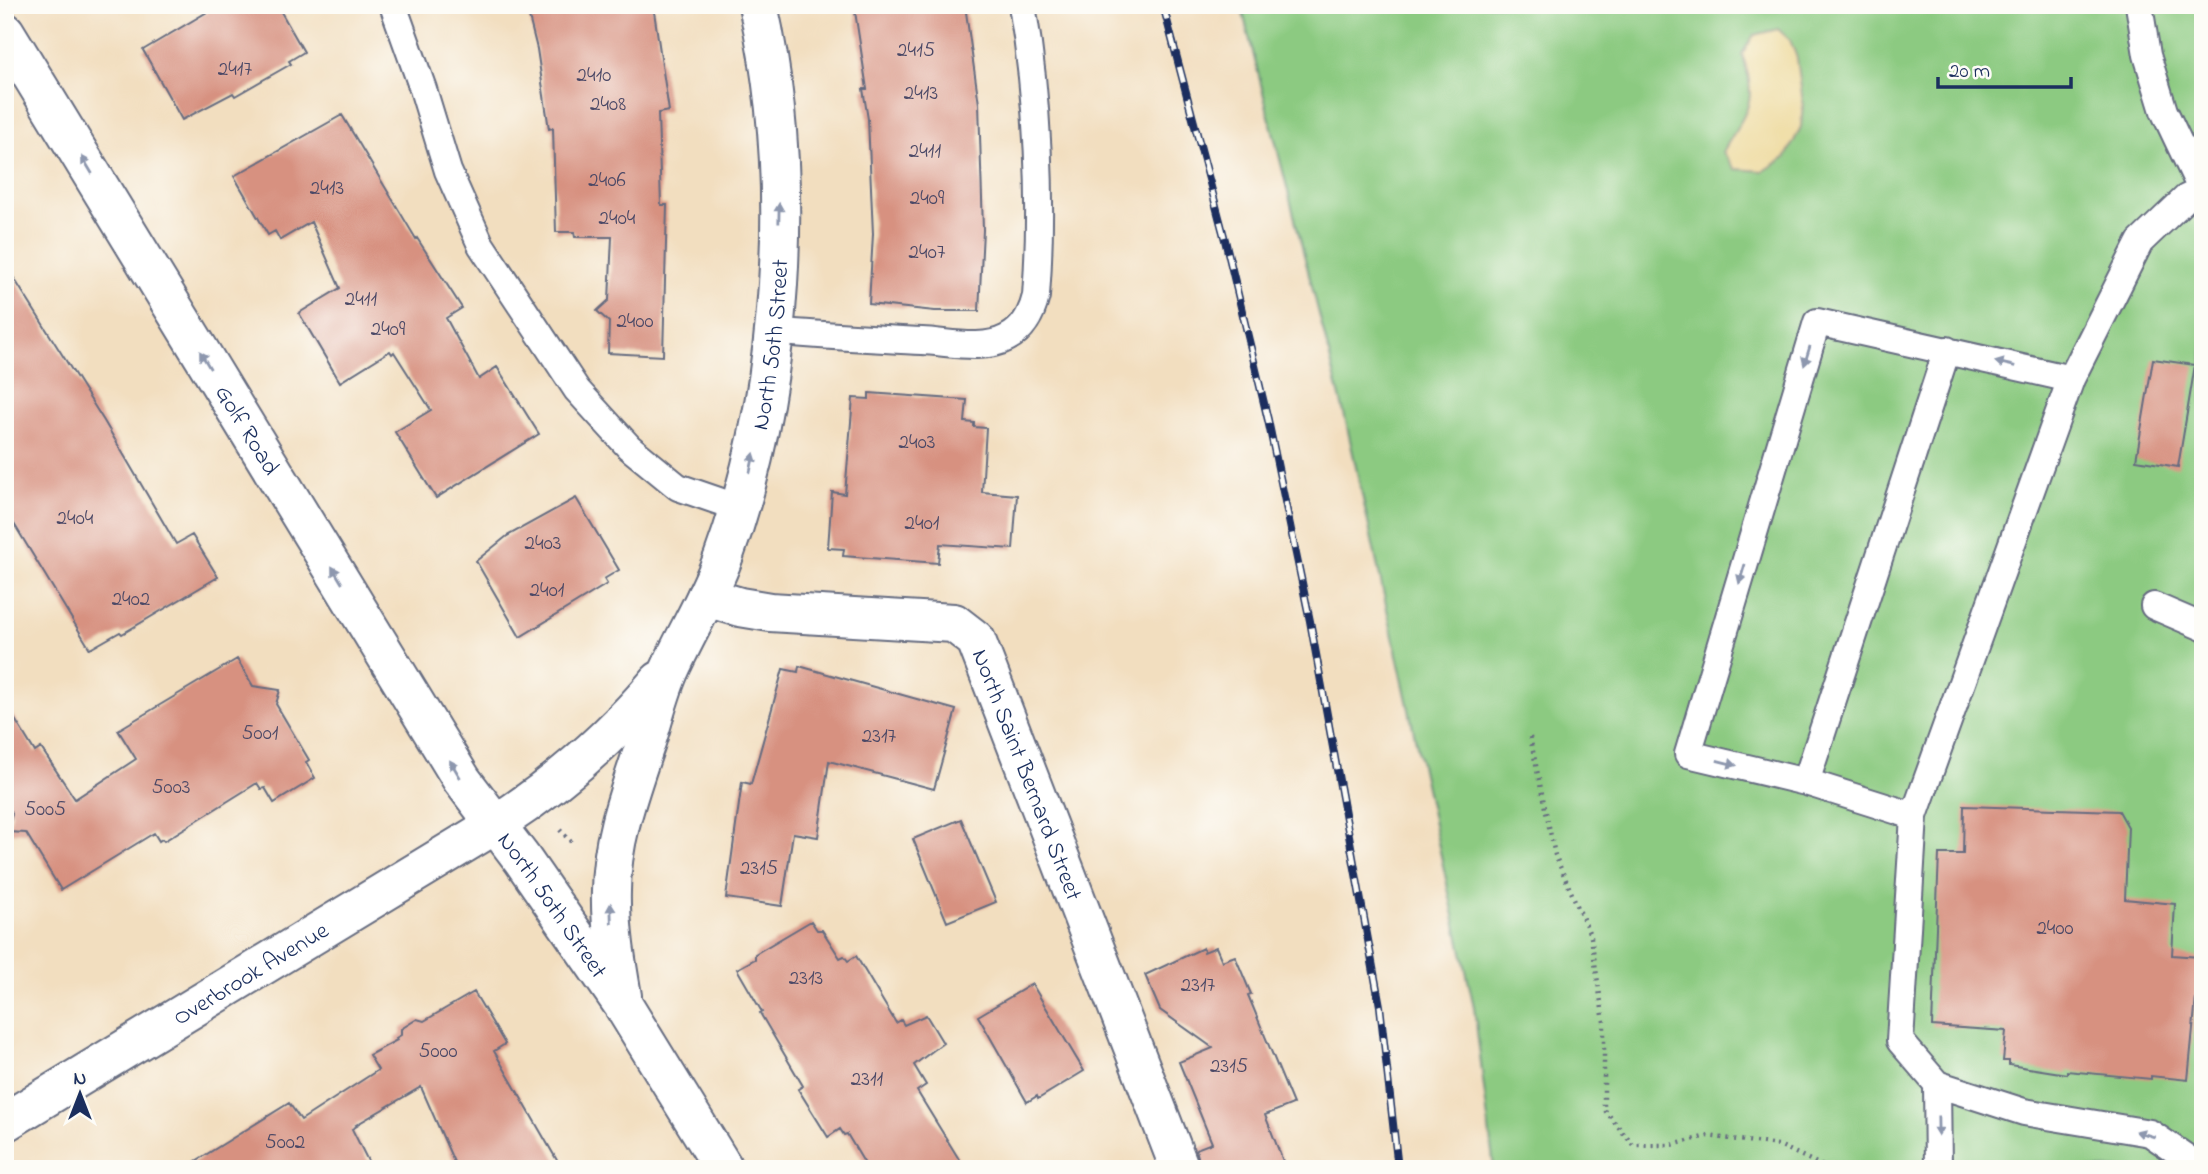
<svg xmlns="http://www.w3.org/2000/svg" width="2208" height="1174" viewBox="0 0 2208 1174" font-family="'Indie Flower',sans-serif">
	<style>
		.green { fill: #8cca81; stroke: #547c70; stroke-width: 2 }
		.sand { fill: #eeda9e; stroke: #84847e; stroke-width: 2 }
		.building { fill: #d79180 }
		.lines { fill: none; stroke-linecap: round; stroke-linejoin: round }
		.service-casing { stroke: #666c80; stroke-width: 30 }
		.minor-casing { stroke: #666c80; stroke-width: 42 }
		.tertiary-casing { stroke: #666c80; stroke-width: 42 }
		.path { stroke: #666c80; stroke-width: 4.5; stroke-dasharray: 2 5; stroke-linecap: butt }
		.service { stroke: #fff; stroke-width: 26 }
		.minor { stroke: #fff; stroke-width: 38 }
		.tertiary { stroke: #fff; stroke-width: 38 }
		.rail-casing { stroke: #1b2f5e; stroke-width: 8 }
		.rail { stroke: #fdfcf7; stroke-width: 5; stroke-dasharray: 16; stroke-linecap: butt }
		.oneway { fill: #8d97ae }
		.labels { text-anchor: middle; stroke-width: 6; stroke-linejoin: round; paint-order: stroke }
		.number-label { font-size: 21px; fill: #4a4866 }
		.street-label { font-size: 24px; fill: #1b2f5e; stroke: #fdfcf7 }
	</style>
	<rect width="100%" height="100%" fill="#fdfcf7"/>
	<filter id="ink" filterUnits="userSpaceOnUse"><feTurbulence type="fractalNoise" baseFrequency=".0143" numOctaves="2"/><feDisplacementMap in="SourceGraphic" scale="14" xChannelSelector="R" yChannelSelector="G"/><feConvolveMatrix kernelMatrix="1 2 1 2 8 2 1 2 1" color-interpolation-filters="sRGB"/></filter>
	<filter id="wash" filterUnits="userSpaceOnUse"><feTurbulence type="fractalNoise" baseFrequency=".00686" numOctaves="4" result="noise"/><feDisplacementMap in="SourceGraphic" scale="28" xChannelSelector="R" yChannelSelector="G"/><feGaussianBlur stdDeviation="1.57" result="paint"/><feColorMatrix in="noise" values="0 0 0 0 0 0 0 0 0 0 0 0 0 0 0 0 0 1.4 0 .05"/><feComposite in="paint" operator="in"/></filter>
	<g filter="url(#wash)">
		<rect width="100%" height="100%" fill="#f2debf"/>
		<path class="green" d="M1241,5H2203V1169H1494L1474,1007L1345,417Z"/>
		<path class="sand" d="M1778,29L1790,40L1797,58L1803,103L1801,127L1786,157L1764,171L1735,169L1723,152C1747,109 1759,104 1742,54L1754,35Z"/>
		<g id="blocks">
			<path class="building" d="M219,5H277L304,52L289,61L291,64L235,96L233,93L182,120L143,50Z
				M526,5H653L669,111L658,113L661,205H667L663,356L608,353L609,322L597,311L609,300L612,237H575L574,232H556L553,128L549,129L537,49Z
				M854,5H965L979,104L983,230L979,311H935L869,304L873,234L868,119L863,89H867Z
				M342,115L416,239L417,238L462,308L446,318L479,379L497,367L539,434L436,498L395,432L431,410L394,352L392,354L390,351L340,382L299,313L340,288L311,222L280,240L275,231L268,235L234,176Z
				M5,264L104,421L176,544L192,535L218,577L122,634L120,632L90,649L5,509Z
				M2153,359L2195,365L2178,467L2136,460Z
				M869,393L967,400L965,422L974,423V427L986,428L982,492L1017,495L1013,549L940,544L938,563L843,556L844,549L828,548L832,492L845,494L853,398L869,399Z
				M576,498L619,570L604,579L607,584L520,637L476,561L507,536Z
				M237,659L253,686L280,690L276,704L309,760L306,762L315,778L274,803L265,788L261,789L257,783L164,841L162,839L159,841L154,833L61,890L26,833L8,832L12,813L5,802V703L35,752L41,748L75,799L136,759L118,730Z
				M799,666L956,710L934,789L829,761L818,837L793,833L782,906L726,898L742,782L751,784L783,669L798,672Z
				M1964,806L2119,811L2128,827L2125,899L2175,904L2172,955L2200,957L2188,1080L2151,1076V1079L2067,1071V1074L2009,1065V1061H2003L2006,1031L1932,1026L1939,854H1963Z
				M961,819L996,902L947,922L913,839Z
				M811,921L817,930H822L840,958L844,956L848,961L856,956L896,1023L901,1020L904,1025L926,1015L943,1043L914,1065L926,1085L917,1091L965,1169H868L847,1134L844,1135L840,1129L828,1137L798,1089L803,1086L760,1013L762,1012L737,969L755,959V954Z
				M1216,947L1222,961L1235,956L1251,994L1248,995L1293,1104L1265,1115L1286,1169H1201L1196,1149L1212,1143L1179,1062L1213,1048L1160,1010L1145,975L1203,948L1204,952Z
				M1032,984L1084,1071L1038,1099L1037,1096L1027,1102L978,1016Z
				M474,992L505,1044L494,1051L562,1169H457L421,1087L356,1125L357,1126L352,1129L372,1169H183L289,1103L301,1120L378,1070L369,1055L397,1040L396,1038L401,1035V1029L417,1019L424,1021Z"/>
		</g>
	</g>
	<g filter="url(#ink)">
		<use href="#blocks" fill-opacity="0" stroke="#666c80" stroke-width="2"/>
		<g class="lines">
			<defs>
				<path id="service" d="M393,5L423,89L448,171L481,245L577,390L629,447L678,487L739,508
					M2139,5L2147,55L2164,111L2202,191
					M773,331C822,336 872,338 922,341C948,342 983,351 1007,338C1023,330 1032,313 1036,296C1043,202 1038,98 1022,5
					M2154,606L2203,627
					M1806,782L1947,350
					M1914,816L1806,782L1688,754L1817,322L2071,379
					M1937,1084L1938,1169
					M2203,1169L2150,1133L2024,1112L1937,1084L1900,1041L1914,816L2071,379L2140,242L2186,198L2203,190"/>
				<g id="minor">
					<path id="s1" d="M5,32L462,780L522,859L623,1005L724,1169"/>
					<path id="s2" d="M706,597L740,607L770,612L954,623L976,640L1180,1169"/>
					<path d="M496,824C558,784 612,737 659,681"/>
					<path id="s3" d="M622,996C616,961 610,926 611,891C611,840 630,790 646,742C654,718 660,690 671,667C688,630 709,596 723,558C784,392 797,178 758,5"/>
				</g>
				<g id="tertiary">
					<path id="s4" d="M5,1122L496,824"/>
				</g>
			</defs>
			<use href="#service" class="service-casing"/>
			<use href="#minor" class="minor-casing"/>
			<use href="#tertiary" class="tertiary-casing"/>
			<path class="path" d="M1530,737L1555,855L1591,937L1604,1022V1109L1633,1145H1672L1707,1136L1779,1145L1829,1169
				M560,830L573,844"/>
			<use href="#service" class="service"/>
			<use href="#minor" class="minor"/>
			<use href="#tertiary" class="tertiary"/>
			<defs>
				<path id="rail" d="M1163,5L1225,240L1268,420L1310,621L1380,1006L1398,1169"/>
			</defs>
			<use href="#rail" class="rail-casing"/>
			<use href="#rail" class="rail"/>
		</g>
		<defs><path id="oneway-solid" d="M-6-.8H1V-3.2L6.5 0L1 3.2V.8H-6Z" transform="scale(1.75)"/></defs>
		<g class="oneway">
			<use href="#oneway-solid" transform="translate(87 165) rotate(-121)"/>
			<use href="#oneway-solid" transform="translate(779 213) rotate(-89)"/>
			<use href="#oneway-solid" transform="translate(1807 356) rotate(107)"/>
			<use href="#oneway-solid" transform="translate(205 360) rotate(-121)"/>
			<use href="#oneway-solid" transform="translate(2005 364) rotate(-167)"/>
			<use href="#oneway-solid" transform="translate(752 463) rotate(-78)"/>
			<use href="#oneway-solid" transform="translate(1742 574) rotate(107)"/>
			<use href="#oneway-solid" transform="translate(337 575) rotate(-121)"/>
			<use href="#oneway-solid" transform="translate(1727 763) rotate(14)"/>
			<use href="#oneway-solid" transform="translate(455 769) rotate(-121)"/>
			<use href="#oneway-solid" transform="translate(611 913) rotate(-92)"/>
			<use href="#oneway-solid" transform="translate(1938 1126) rotate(89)"/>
			<use href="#oneway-solid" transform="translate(2145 1134) rotate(-163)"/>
		</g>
	</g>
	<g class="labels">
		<g class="number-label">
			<text x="916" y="56">2415</text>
			<text x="235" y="75">2417</text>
			<text x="594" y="81">2410</text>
			<text x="921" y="99">2413</text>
			<text x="608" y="110">2408</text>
			<text x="925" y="157">2411</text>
			<text x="607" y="186">2406</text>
			<text x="327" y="194">2413</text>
			<text x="927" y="204">2409</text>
			<text x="617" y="224">2404</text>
			<text x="927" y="258">2407</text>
			<text x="361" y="305">2411</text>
			<text x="635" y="327">2400</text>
			<text x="388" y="335">2409</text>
			<text x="917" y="448">2403</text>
			<text x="75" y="524">2404</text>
			<text x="922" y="529">2401</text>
			<text x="543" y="549">2403</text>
			<text x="547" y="596">2401</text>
			<text x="131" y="605">2402</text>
			<text x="260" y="739">5001</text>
			<text x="879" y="742">2317</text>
			<text x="171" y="793">5003</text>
			<text x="45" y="815">5005</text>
			<text x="759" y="874">2315</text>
			<text x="2055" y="934">2400</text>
			<text x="806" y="984">2313</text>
			<text x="1198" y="991">2317</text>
			<text x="438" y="1057">5000</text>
			<text x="1229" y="1072">2315</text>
			<text x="867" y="1085">2311</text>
			<text x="285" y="1148">5002</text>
		</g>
		<g class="street-label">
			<text dy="8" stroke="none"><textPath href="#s3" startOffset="679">North 50th Street</textPath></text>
			<text dy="8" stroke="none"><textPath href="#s1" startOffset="466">Golf Road</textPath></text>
			<text dy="8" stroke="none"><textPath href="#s2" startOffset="422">North Saint Bernard Street</textPath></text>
			<text dy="8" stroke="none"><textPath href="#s1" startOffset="1031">North 50th Street</textPath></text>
			<text dy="8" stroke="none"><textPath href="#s4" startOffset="287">Overbrook Avenue</textPath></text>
		</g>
	</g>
	<rect width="2208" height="1174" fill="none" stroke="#fdfcf7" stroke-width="28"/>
	<g transform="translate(80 1094)" stroke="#fdfcf7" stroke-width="5" paint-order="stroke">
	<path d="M0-5L12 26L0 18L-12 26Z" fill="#1b2f5e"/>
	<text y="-10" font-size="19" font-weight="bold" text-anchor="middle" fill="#1b2f5e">N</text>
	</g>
	<path d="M1938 77v10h133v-10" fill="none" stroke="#1b2f5e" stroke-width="3.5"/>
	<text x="1949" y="77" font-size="21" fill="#1b2f5e" stroke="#fdfcf7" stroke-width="5" paint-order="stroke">20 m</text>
</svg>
